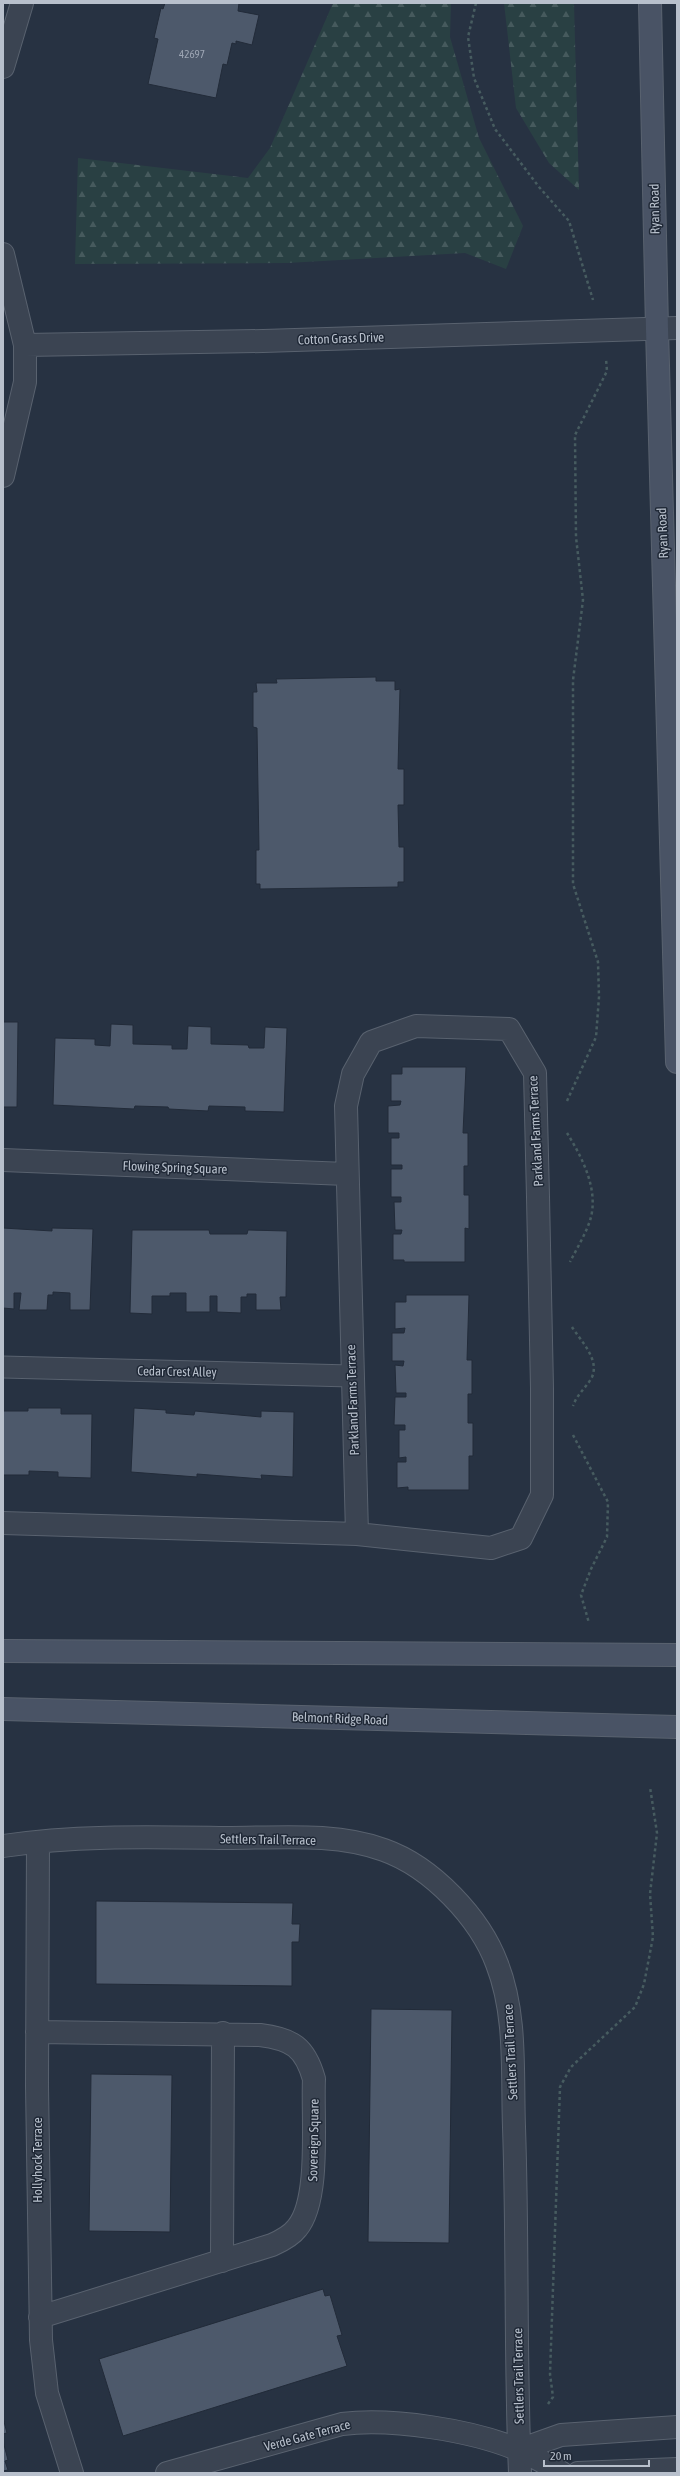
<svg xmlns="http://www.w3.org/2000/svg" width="680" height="2476" viewBox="0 0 680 2476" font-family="'Asap Condensed',sans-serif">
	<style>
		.forest { fill: url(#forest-firs) }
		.building { fill: #4d596b; stroke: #222b39 }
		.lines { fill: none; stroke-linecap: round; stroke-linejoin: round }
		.service-casing { stroke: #59626f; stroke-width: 23 }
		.minor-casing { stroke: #59626f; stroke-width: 24 }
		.secondary-casing { stroke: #59626f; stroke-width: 24 }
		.path { stroke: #475c60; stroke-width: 2.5; stroke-dasharray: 3 3; stroke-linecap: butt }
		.service { stroke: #3b4452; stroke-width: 21 }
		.minor { stroke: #3b4452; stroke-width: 22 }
		.secondary { stroke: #495365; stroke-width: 22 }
		.labels { text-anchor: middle; stroke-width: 3; stroke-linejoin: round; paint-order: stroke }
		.number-label { font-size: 11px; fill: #9da6b4 }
		.street-label { font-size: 13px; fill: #b8c0cc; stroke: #202937 }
	</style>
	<defs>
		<pattern id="forest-firs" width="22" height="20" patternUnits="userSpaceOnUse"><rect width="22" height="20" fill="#294043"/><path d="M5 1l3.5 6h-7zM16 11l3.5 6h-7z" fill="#465a5d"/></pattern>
	</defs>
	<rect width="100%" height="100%" fill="#273242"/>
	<path class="forest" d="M333,3H451L450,37L479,138L523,226L506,269L465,253L287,263L75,264L78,158L248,178L270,148Z
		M504,3H574L579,190L549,163L516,108Z"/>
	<path class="building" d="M165,3H239L238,11L259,15L252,45L236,41V44L232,43L227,65L223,64L216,98L148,84L158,39L154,38L161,8L163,9Z
		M376,677V681H395V690L400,689L398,769H404V805H398L399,847H404V882H398V887L260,889V884H256V850H259L257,728L253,727V692H257L256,683H277L276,679Z
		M3,1022H18L17,1107H3Z
		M111,1024L133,1025V1044L172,1045V1049H187L188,1026L211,1027V1044L248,1045L249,1048H264L265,1027L287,1028L284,1112L245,1111V1107L209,1106L208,1111L169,1109L168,1107L135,1106L134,1109L53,1105L55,1038L95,1039V1045L110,1046Z
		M402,1067H466L463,1133H468V1166H464V1195H469V1229L465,1228V1262H404V1260H393V1234H401L402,1230H395L394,1202H401V1197H391V1169H402V1165H391V1138H399V1133H388V1106L400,1105L401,1101H391V1074H402Z
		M3,1228L52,1231V1228L93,1229L90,1310H70V1293L53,1292V1295H48L47,1310H19L21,1293H14V1309L3,1308Z
		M132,1230H209L210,1234H247L248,1230L287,1231L286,1297H280L281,1310H256V1294H247V1297H241V1313L217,1312V1296H210V1312H186V1293H170V1296H152V1314L130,1313Z
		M406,1295H469L467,1360H472V1394H468V1423H473V1456H469V1490H408V1487L397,1488V1462H406V1457L399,1458V1430H405V1425H394L395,1397H406V1393H396L395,1365L403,1366L404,1361H392V1333H404L405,1328L395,1329V1302H406Z
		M28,1408H61V1414H92L91,1478L58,1477V1472L29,1471V1475H3V1411H28Z
		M134,1408L166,1410V1413L194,1415L195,1411L261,1417V1411L294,1412L293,1477L261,1475L262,1479L197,1474V1477L131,1472Z
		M96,1901L293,1903L292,1924H300L299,1942H292V1986L96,1984Z
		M371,2009L452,2010L449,2243L368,2242Z
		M91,2074L172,2075L170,2232L89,2231Z
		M323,2289L325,2296L330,2295L342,2335L337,2336L347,2366L123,2436L99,2359Z
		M3,2418L7,2433L3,2434Z
		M3,2441L8,2460L5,2461L8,2470L3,2471Z"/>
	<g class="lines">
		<defs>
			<path id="service" d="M3,1367L351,1376"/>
			<path id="minor" d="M3,67L22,3
				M3,254L25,345V382L3,476
				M25,345L263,341L677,328
				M3,1160L346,1174
				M3,1523L357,1534L491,1548L521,1538L542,1495V1388L538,1197L535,1073L509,1029L416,1026L371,1042L353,1074L346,1106L357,1534
				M38,1842L37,2086L41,2340L47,2393L72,2473
				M3,1846C77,1835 151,1837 226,1838C277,1838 336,1832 384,1850C432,1867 480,1918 497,1964C517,2015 512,2073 514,2127C518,2242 515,2358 520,2473
				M37,2032L260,2035C292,2039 305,2047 314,2079C312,2116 321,2200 297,2228C291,2236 281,2241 272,2245L40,2317
				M222,2261L223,2033
				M519,2450L561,2435L677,2427
				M167,2473L342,2424C392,2418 472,2430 519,2450C534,2456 548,2465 562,2473
				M578,2473L677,2469"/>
			<path id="secondary" d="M650,3L657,329L677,1062
				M3,1651L677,1655
				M3,1709L677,1727"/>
		</defs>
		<use href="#service" class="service-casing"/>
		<use href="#minor" class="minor-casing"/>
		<use href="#secondary" class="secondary-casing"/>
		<path class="path" d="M476,3L468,37L474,78L495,129L539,187L569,221L593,300
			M567,1101L596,1037L599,997L598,962L573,884V680L583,600L576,537L575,435L607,371L606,359
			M567,1133C582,1157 598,1188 591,1217C587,1232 577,1248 570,1262
			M572,1327C580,1340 600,1359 592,1377C587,1387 577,1394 573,1406
			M573,1435L608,1502L607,1537L591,1569L581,1595L589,1623
			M548,2404L553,2397L550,2374L560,2087L571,2067L635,2007L644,1984L653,1937L650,1894L657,1833L650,1787"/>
		<use href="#service" class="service"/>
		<use href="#minor" class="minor"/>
		<use href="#secondary" class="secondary"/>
	</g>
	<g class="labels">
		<g class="number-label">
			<text x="192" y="58">42697</text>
		</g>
		<g class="street-label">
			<text transform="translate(654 209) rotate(-91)" y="5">Ryan Road</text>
			<text transform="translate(341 338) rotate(-2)" y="5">Cotton Grass Drive</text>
			<text transform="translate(662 533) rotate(-92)" y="5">Ryan Road</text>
			<text transform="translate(535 1131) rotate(-93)" y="5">Parkland Farms Terrace</text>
			<text transform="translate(175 1167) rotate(2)" y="5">Flowing Spring Square</text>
			<text transform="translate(177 1371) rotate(1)" y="5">Cedar Crest Alley</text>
			<text transform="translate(352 1400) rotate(-92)" y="5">Parkland Farms Terrace</text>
			<text transform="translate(340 1718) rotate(2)" y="5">Belmont Ridge Road</text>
			<text transform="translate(268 1839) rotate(1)" y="5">Settlers Trail Terrace</text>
			<text transform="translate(510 2052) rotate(-93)" y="5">Settlers Trail Terrace</text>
			<text transform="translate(313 2140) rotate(-89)" y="5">Sovereign Square</text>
			<text transform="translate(37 2160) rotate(-90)" y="5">Hollyhock Terrace</text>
			<text transform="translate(518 2376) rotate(-91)" y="5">Settlers Trail Terrace</text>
			<text transform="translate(307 2435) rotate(-15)" y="5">Verde Gate Terrace</text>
		</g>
	</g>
	<rect width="680" height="2476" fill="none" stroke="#b8c0cc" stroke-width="8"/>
	<path d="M544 2460v6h105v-6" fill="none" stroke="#b8c0cc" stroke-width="2"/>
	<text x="550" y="2460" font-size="12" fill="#b8c0cc" stroke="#202937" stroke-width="3" paint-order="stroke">20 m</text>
</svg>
